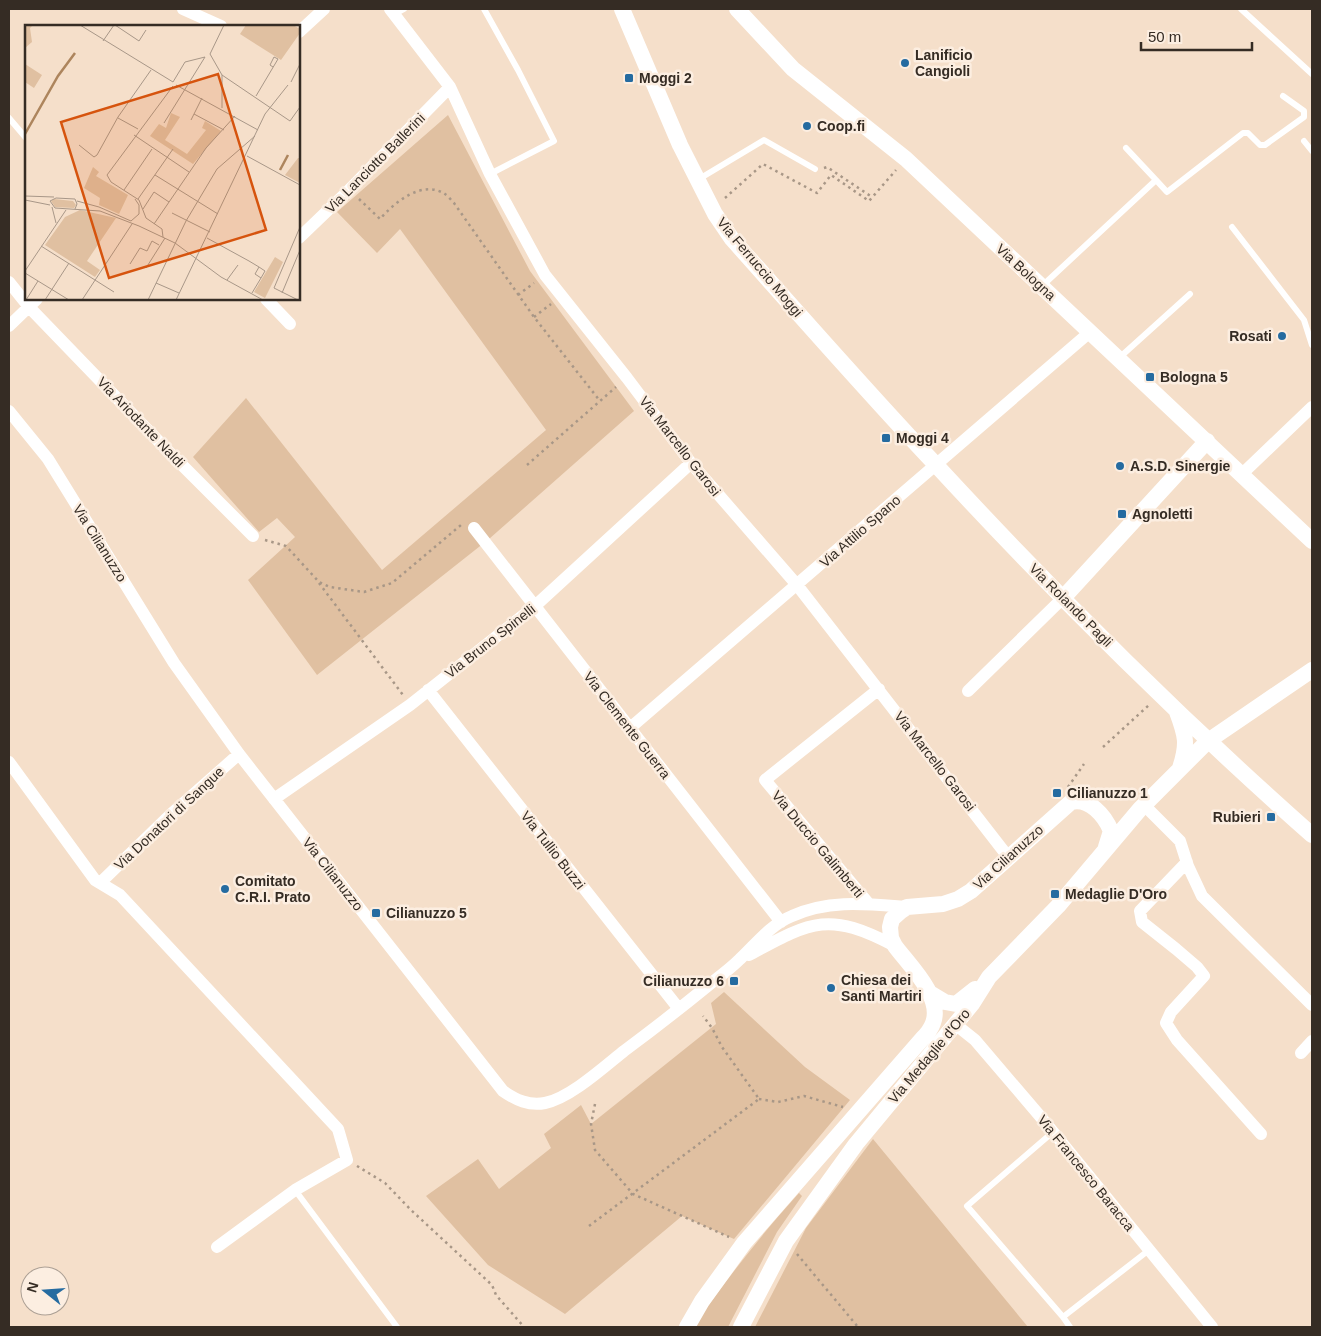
<svg xmlns="http://www.w3.org/2000/svg" width="1321" height="1336" viewBox="0 0 1321 1336" font-family="Helvetica,sans-serif">
	<style>
		.green { fill: #e0c0a1 }
		.lines { fill: none; stroke-linecap: round; stroke-linejoin: round }
		.path { stroke: #a89787; stroke-width: 2.5; stroke-dasharray: 2.5 4; stroke-linecap: butt }
		.service { stroke: #fff; stroke-width: 6 }
		.minor { stroke: #fff; stroke-width: 12 }
		.tertiary { stroke: #fff; stroke-width: 16 }
		.poi-dot { fill: #256ba0; stroke: #fceee1; stroke-width: 2 }
		.labels { text-anchor: middle; stroke-width: 5; stroke-linejoin: round; paint-order: stroke }
		.poi-label { font-size: 14px; font-weight: bold; fill: #352c24; stroke: #fceee1; text-anchor: start }
		.street-label { font-size: 14px; fill: #352c24; stroke: #fceee1 }
		.inset-river { fill: none; stroke: #ad855d; stroke-width: 2.5 }
		.inset-road { fill: none; stroke: #a89788; stroke-width: 1 }
		.view { fill: #d6540e; fill-opacity: 0.15; stroke: #d6540e; stroke-width: 2.5 }
		.inset-edge { fill: none; stroke: #352c24; stroke-width: 2.5 }
	</style>
	<rect width="100%" height="100%" fill="#f5dfca"/>
	<path class="green" d="M448,115L530,271L634,411L489,539L317,675L248,580L295,537L277,518L259,532L193,457L246,398L382,570L546,430L400,229L377,253L337,212Z
		M724,992L805,1067L850,1100L734,1239L682,1216L565,1314L488,1265L426,1196L478,1159L499,1189L551,1148L544,1134L581,1105L591,1124L716,1024L711,1003Z
		M873,1139L1028,1327H755L806,1228Z
		M799,1193L802,1196L777,1232L728,1327H693C726,1280 760,1236 799,1193Z"/>
	<g class="lines">
		<path class="path" d="M824,168L827,167L872,197
			M725,198L763,164L817,193L831,175L869,201L896,170
			M359,199L380,219C394,203 422,179 445,194C448,196 451,200 454,203L534,317L600,401
			M518,295L534,283
			M534,317L551,304
			M527,465L616,387
			M265,540L286,546L319,582L330,587L364,592L392,583L461,525
			M319,583L403,695
			M1103,747L1149,705
			M1068,787L1084,764
			M759,1099L778,1102L804,1096L843,1107
			M595,1104L591,1124L595,1150L633,1194L729,1237
			M357,1166L385,1183L411,1210L492,1285L496,1295L524,1327
			M589,1226L759,1099L722,1047L712,1028L703,1016
			M797,1254L858,1327"/>
		<path class="service" d="M484,9L518,70L554,141L490,174
			M1241,9L1312,74
			M395,14L404,9
			M9,118L26,138
			M1304,141L1312,151
			M1126,148L1156,180
			M699,179L764,140L815,169
			M1232,227L1304,320L1312,345
			M1042,286L1156,180L1167,192L1243,133H1248L1260,145H1265L1304,117V111L1283,96
			M1119,358L1190,294
			M1053,1132L967,1206L1063,1317L1149,1250
			M295,1190L397,1327
			M1063,1317L1070,1327"/>
		<path class="minor" d="M183,9L221,26
			M390,9L450,87L490,174L545,275L627,378L691,463L797,585L1009,858
			M299,32L324,9
			M299,238L349,190L450,87
			M9,282L29,307L168,451L253,536
			M266,299L290,324
			M9,326L37,299
			M9,411L48,459L174,663L239,754L503,1091C516,1100 529,1106 545,1103C570,1098 604,1067 624,1051C651,1031 678,1010 705,988C716,979 729,970 740,959C756,944 770,925 792,916C829,899 868,904 907,907
			M1242,474L1312,407
			M474,528L781,922
			M428,690L679,1009
			M968,691L1063,598
			M630,728L1090,332
			M9,762L95,880L120,895L338,1129L347,1160L295,1190L217,1247
			M274,799L410,705L535,606L691,463
			M1144,805L1180,841L1188,866L1202,896L1312,1005
			M1187,862L1140,911L1142,922L1176,949L1197,967L1204,976L1171,1012L1166,1023L1177,1040L1261,1134
			M100,883L170,815L239,754
			M869,904L765,780L879,689
			M749,955C812,921 828,911 895,946
			M955,1024L975,1040L1045,1122L1212,1327
			M1301,1053L1312,1041"/>
		<path class="tertiary" d="M622,9L680,145L715,214L732,239C800,315 867,392 937,466C1056,595 1181,719 1312,835
			M737,9L793,69L906,159L1312,541
			M1063,598L1207,441
			M1177,712C1186,736 1188,744 1180,768
			M930,993L945,1002L956,1004L975,989
			M687,1327L702,1301L744,1243L922,1039C926,1035 931,1029 933,1023C943,997 909,965 895,946L891,938L890,927L892,919L901,911L907,907L943,904L958,899L971,891L1071,802C1089,797 1105,816 1111,831L1106,847
			M741,1327L786,1241L856,1144L972,1004L989,977L1058,906L1140,809L1208,741L1312,670"/>
	</g>
	<g class="poi-dot">
		<circle cx="905" cy="63" r="5"/>
		<rect x="624" y="73" width="10" height="10" rx="2.5"/>
		<circle cx="807" cy="126" r="5"/>
		<circle cx="1282" cy="336" r="5"/>
		<rect x="1145" y="372" width="10" height="10" rx="2.5"/>
		<rect x="881" y="433" width="10" height="10" rx="2.5"/>
		<circle cx="1120" cy="466" r="5"/>
		<rect x="1117" y="509" width="10" height="10" rx="2.5"/>
		<rect x="1052" y="788" width="10" height="10" rx="2.5"/>
		<rect x="1266" y="812" width="10" height="10" rx="2.5"/>
		<circle cx="225" cy="889" r="5"/>
		<rect x="1050" y="889" width="10" height="10" rx="2.5"/>
		<rect x="371" y="908" width="10" height="10" rx="2.5"/>
		<rect x="729" y="976" width="10" height="10" rx="2.5"/>
		<circle cx="831" cy="988" r="5"/>
	</g>
	<g class="labels">
		<g class="poi-label">
			<text x="915" y="60">Lanificio<tspan x="915" dy="16">Cangioli</tspan></text>
			<text x="639" y="83">Moggi 2</text>
			<text x="817" y="131">Coop.fi</text>
			<text x="1272" y="341" text-anchor="end">Rosati</text>
			<text x="1160" y="382">Bologna 5</text>
			<text x="896" y="443">Moggi 4</text>
			<text x="1130" y="471">A.S.D. Sinergie</text>
			<text x="1132" y="519">Agnoletti</text>
			<text x="1067" y="798">Cilianuzzo 1</text>
			<text x="1261" y="822" text-anchor="end">Rubieri</text>
			<text x="235" y="886">Comitato<tspan x="235" dy="16">C.R.I. Prato</tspan></text>
			<text x="1065" y="899">Medaglie D'Oro</text>
			<text x="386" y="918">Cilianuzzo 5</text>
			<text x="841" y="985">Chiesa dei<tspan x="841" dy="16">Santi Martiri</tspan></text>
			<text x="724" y="986" text-anchor="end">Cilianuzzo 6</text>
		</g>
		<g class="street-label">
			<text transform="translate(375 163) rotate(-45)" y="5">Via Lanciotto Ballerini</text>
			<text transform="translate(760 267) rotate(50)" y="5">Via Ferruccio Moggi</text>
			<text transform="translate(1026 272) rotate(43)" y="5">Via Bologna</text>
			<text transform="translate(141 422) rotate(46)" y="5">Via Ariodante Naldi</text>
			<text transform="translate(680 446) rotate(52)" y="5">Via Marcello Garosi</text>
			<text transform="translate(860 531) rotate(-41)" y="5">Via Attilio Spano</text>
			<text transform="translate(100 543) rotate(58)" y="5">Via Cilianuzzo</text>
			<text transform="translate(1071 605) rotate(45)" y="5">Via Rolando Pagli</text>
			<text transform="translate(490 641) rotate(-38)" y="5">Via Bruno Spinelli</text>
			<text transform="translate(627 725) rotate(52)" y="5">Via Clemente Guerra</text>
			<text transform="translate(935 761) rotate(52)" y="5">Via Marcello Garosi</text>
			<text transform="translate(169 818) rotate(-43)" y="5">Via Donatori di Sangue</text>
			<text transform="translate(818 844) rotate(50)" y="5">Via Duccio Galimberti</text>
			<text transform="translate(553 850) rotate(52)" y="5">Via Tullio Buzzi</text>
			<text transform="translate(1008 857) rotate(-42)" y="5">Via Cilianuzzo</text>
			<text transform="translate(333 874) rotate(52)" y="5">Via Cilianuzzo</text>
			<text transform="translate(929 1056) rotate(-50)" y="5">Via Medaglie d'Oro</text>
			<text transform="translate(1086 1173) rotate(51)" y="5">Via Francesco Baracca</text>
		</g>
	</g>
	<g transform="translate(25 25)">
		<rect width="275" height="275" fill="#f5dfca"/>
		<path d="M0,0H8L5,3L7,17L0,23ZM221,0H268L275,4V8L256,35L215,9ZM0,39L17,50L9,63L0,57ZM146,88L155,92L140,115L162,129L181,105L177,103L180,96L196,106L168,139L125,111L134,99L141,103ZM273,133H275V158L260,150ZM68,142L74,147L71,151L103,170L94,189L74,180L75,173L59,163ZM29,174L48,176L51,180L49,183L30,182L26,176ZM55,185L91,193L62,236L75,245L70,252L20,220L40,192ZM250,232L258,237L240,273L229,267Z" fill="#e0c0a1"/>
		<path class="inset-river" d="M0,109L33,51L50,28M255,145L263,130"/>
		<path class="inset-road" d="M55,0L148,57M90,0L114,16L121,5M78,16L89,0M248,42L245,40L249,32L253,34M197,50L265,96L275,82M148,57L160,37L180,32M266,57L275,39M151,60L233,105M231,71L253,34M197,83V50L185,29L199,0M169,89L199,105M93,93L113,104M166,95L177,73M139,98L180,32M109,110L164,147M54,120L69,132L72,130L93,92L126,45M222,131L275,160M130,150L193,189M99,165L127,124M0,171L29,172M110,174L114,180V189M113,174L148,124M0,175L25,180M52,176L74,182L106,196L114,189M27,182L31,198M50,184L52,179L50,174L31,173L25,176L30,183L75,186L114,201L150,218L196,252L238,275M118,184L129,167L144,177M147,188L185,207M129,199L181,123L210,91M138,212L137,204L121,193L114,175L86,157L82,150L148,61M182,213L224,236L234,242L240,246L236,253L230,249L234,242M16,221L89,267M105,239L115,223L122,226L127,216L134,220M121,243L140,213M0,246L41,185M0,248L44,275M202,255L213,240M131,258L154,268M227,268L236,253M257,268L275,225M1,275L13,256M20,275L44,238M57,275L107,199M123,275L161,196L192,144L230,111M151,275L240,89L263,60M273,275L249,263L275,202"/>
		<path class="view" d="M193,49L241,205L84,253L36,97Z"/>
		<rect width="275" height="275" class="inset-edge"/>
	</g>
	<rect width="1321" height="1336" fill="none" stroke="#352c24" stroke-width="20"/>
	<g transform="translate(45 1291) rotate(287)"><circle r="24" fill="#fceee1" stroke="#aca095"/>
	<path d="M0-4L9 19L0 12L-9 19Z" fill="#256ba0"/>
	<text y="-8" font-size="14" font-weight="bold" text-anchor="middle" fill="#352c24">N</text>
	</g>
	<path d="M1141 42v8h111v-8" fill="none" stroke="#352c24" stroke-width="2.5"/>
	<text x="1148" y="42" font-size="15" fill="#352c24" stroke="#fceee1" stroke-width="4" paint-order="stroke">50 m</text>
</svg>
